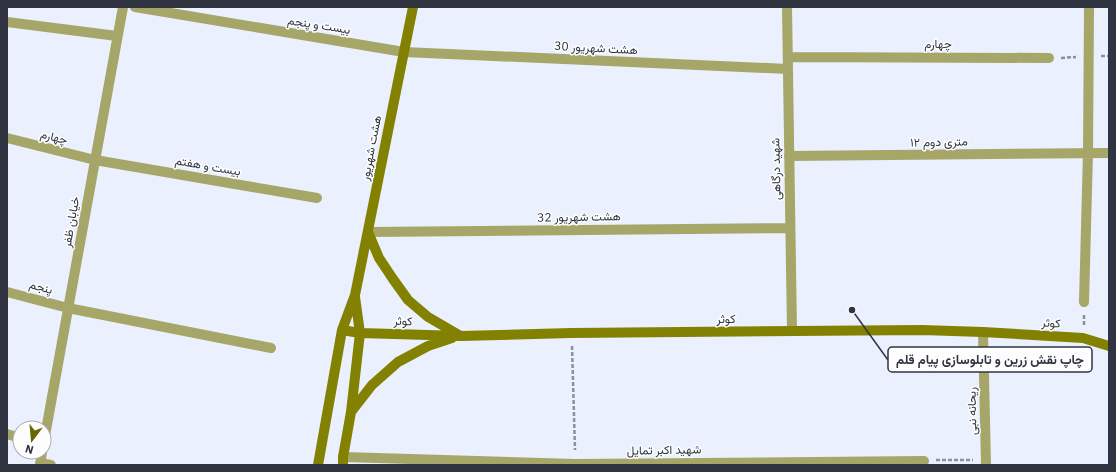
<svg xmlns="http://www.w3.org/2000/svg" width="1116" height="472" viewBox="0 0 1116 472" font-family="'IBM Plex Sans',Vazirmatn,sans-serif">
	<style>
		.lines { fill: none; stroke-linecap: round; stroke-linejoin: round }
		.path { stroke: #8a909c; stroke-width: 2.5; stroke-dasharray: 4 2; stroke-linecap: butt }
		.street { stroke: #a6a668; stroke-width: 10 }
		.secondary { stroke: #838102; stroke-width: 10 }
		.labels { text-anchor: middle; stroke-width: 3; stroke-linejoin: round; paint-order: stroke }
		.street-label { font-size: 12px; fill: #2f3440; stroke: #fdfdfd }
		.leader { fill: none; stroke: #2f3440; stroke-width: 1.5 }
		.callout-dot { fill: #2f3440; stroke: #fdfdfd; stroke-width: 1.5 }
		.callout { fill: #fdfdfd; stroke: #2f3440; stroke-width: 1.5 }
		.callout-label { font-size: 13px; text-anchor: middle; font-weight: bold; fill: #2f3440 }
	</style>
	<rect width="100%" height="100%" fill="#eaf0fd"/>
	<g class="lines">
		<path class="path" d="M1101,56H1109
			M1061,58L1076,57
			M1084,325V314
			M572,346L575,450
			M936,460H973"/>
		<path class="street" d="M135,7L404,52L788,69
			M787,7L792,331
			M7,22L117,36
			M788,57L1049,58
			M7,138L95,160L317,198
			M789,156L1109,153
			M368,232L790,228
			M7,292L68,308L271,348
			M1084,302L1088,153L1089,7
			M983,332L986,465
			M7,434L20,438
			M44,441L123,7
			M343,457L575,464L924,461
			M40,463L51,465
			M40,465L42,452"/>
		<path class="secondary" d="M368,232L379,258L393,279L408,300L428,317L459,335
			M342,330L360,333L461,336L571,333L922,330L983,332L1083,338L1109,346
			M351,412L372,385L398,362L428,346L452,338
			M318,465L342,330L355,295L413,7
			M343,465V457L351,412L360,333L355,297"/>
	</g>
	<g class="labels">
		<g class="street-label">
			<text transform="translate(319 25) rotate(9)" y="4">بیست و پنجم</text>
			<text x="938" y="48">چهارم</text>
			<text transform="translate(596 48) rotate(3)" y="4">هشت شهریور 30</text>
			<text transform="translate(54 137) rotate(14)" y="4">چهارم</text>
			<text transform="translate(939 142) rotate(-1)" y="4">۱۲ متری دوم</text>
			<text transform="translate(371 148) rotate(-79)" y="4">هشت شهریور</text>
			<text transform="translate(208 166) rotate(10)" y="4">بیست و هفتم</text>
			<text transform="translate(776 169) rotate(-91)" y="4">شهید درگاهی</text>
			<text transform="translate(579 217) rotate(-1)" y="4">هشت شهریور 32</text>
			<text transform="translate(71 222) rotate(-80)" y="4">خیابان ظفر</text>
			<text transform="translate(41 287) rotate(15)" y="4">پنجم</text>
			<text x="726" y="323">کوثر</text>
			<text transform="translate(403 321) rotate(2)" y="4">کوثر</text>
			<text transform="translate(1051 323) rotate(4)" y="4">کوثر</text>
			<text transform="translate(972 411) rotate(-91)" y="4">ریحانه نبی</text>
			<text transform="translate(664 450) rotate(-1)" y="4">شهید اکبر تمایل</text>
		</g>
	</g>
	<path class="leader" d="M852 310L888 360"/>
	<circle class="callout-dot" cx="852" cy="310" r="4"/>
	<rect class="callout" x="888" y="347" width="204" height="25" rx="4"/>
	<g class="callout-label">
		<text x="990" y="364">چاپ نقش زرین و تابلوسازی پیام قلم</text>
	</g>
	<rect width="1116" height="472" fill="none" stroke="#2f3440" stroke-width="16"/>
	<g transform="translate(32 440) rotate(196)"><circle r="19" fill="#fdfdfd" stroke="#abadb1"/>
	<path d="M0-3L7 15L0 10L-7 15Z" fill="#686600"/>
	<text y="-6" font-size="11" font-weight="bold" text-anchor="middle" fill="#2f3440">N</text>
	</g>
</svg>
